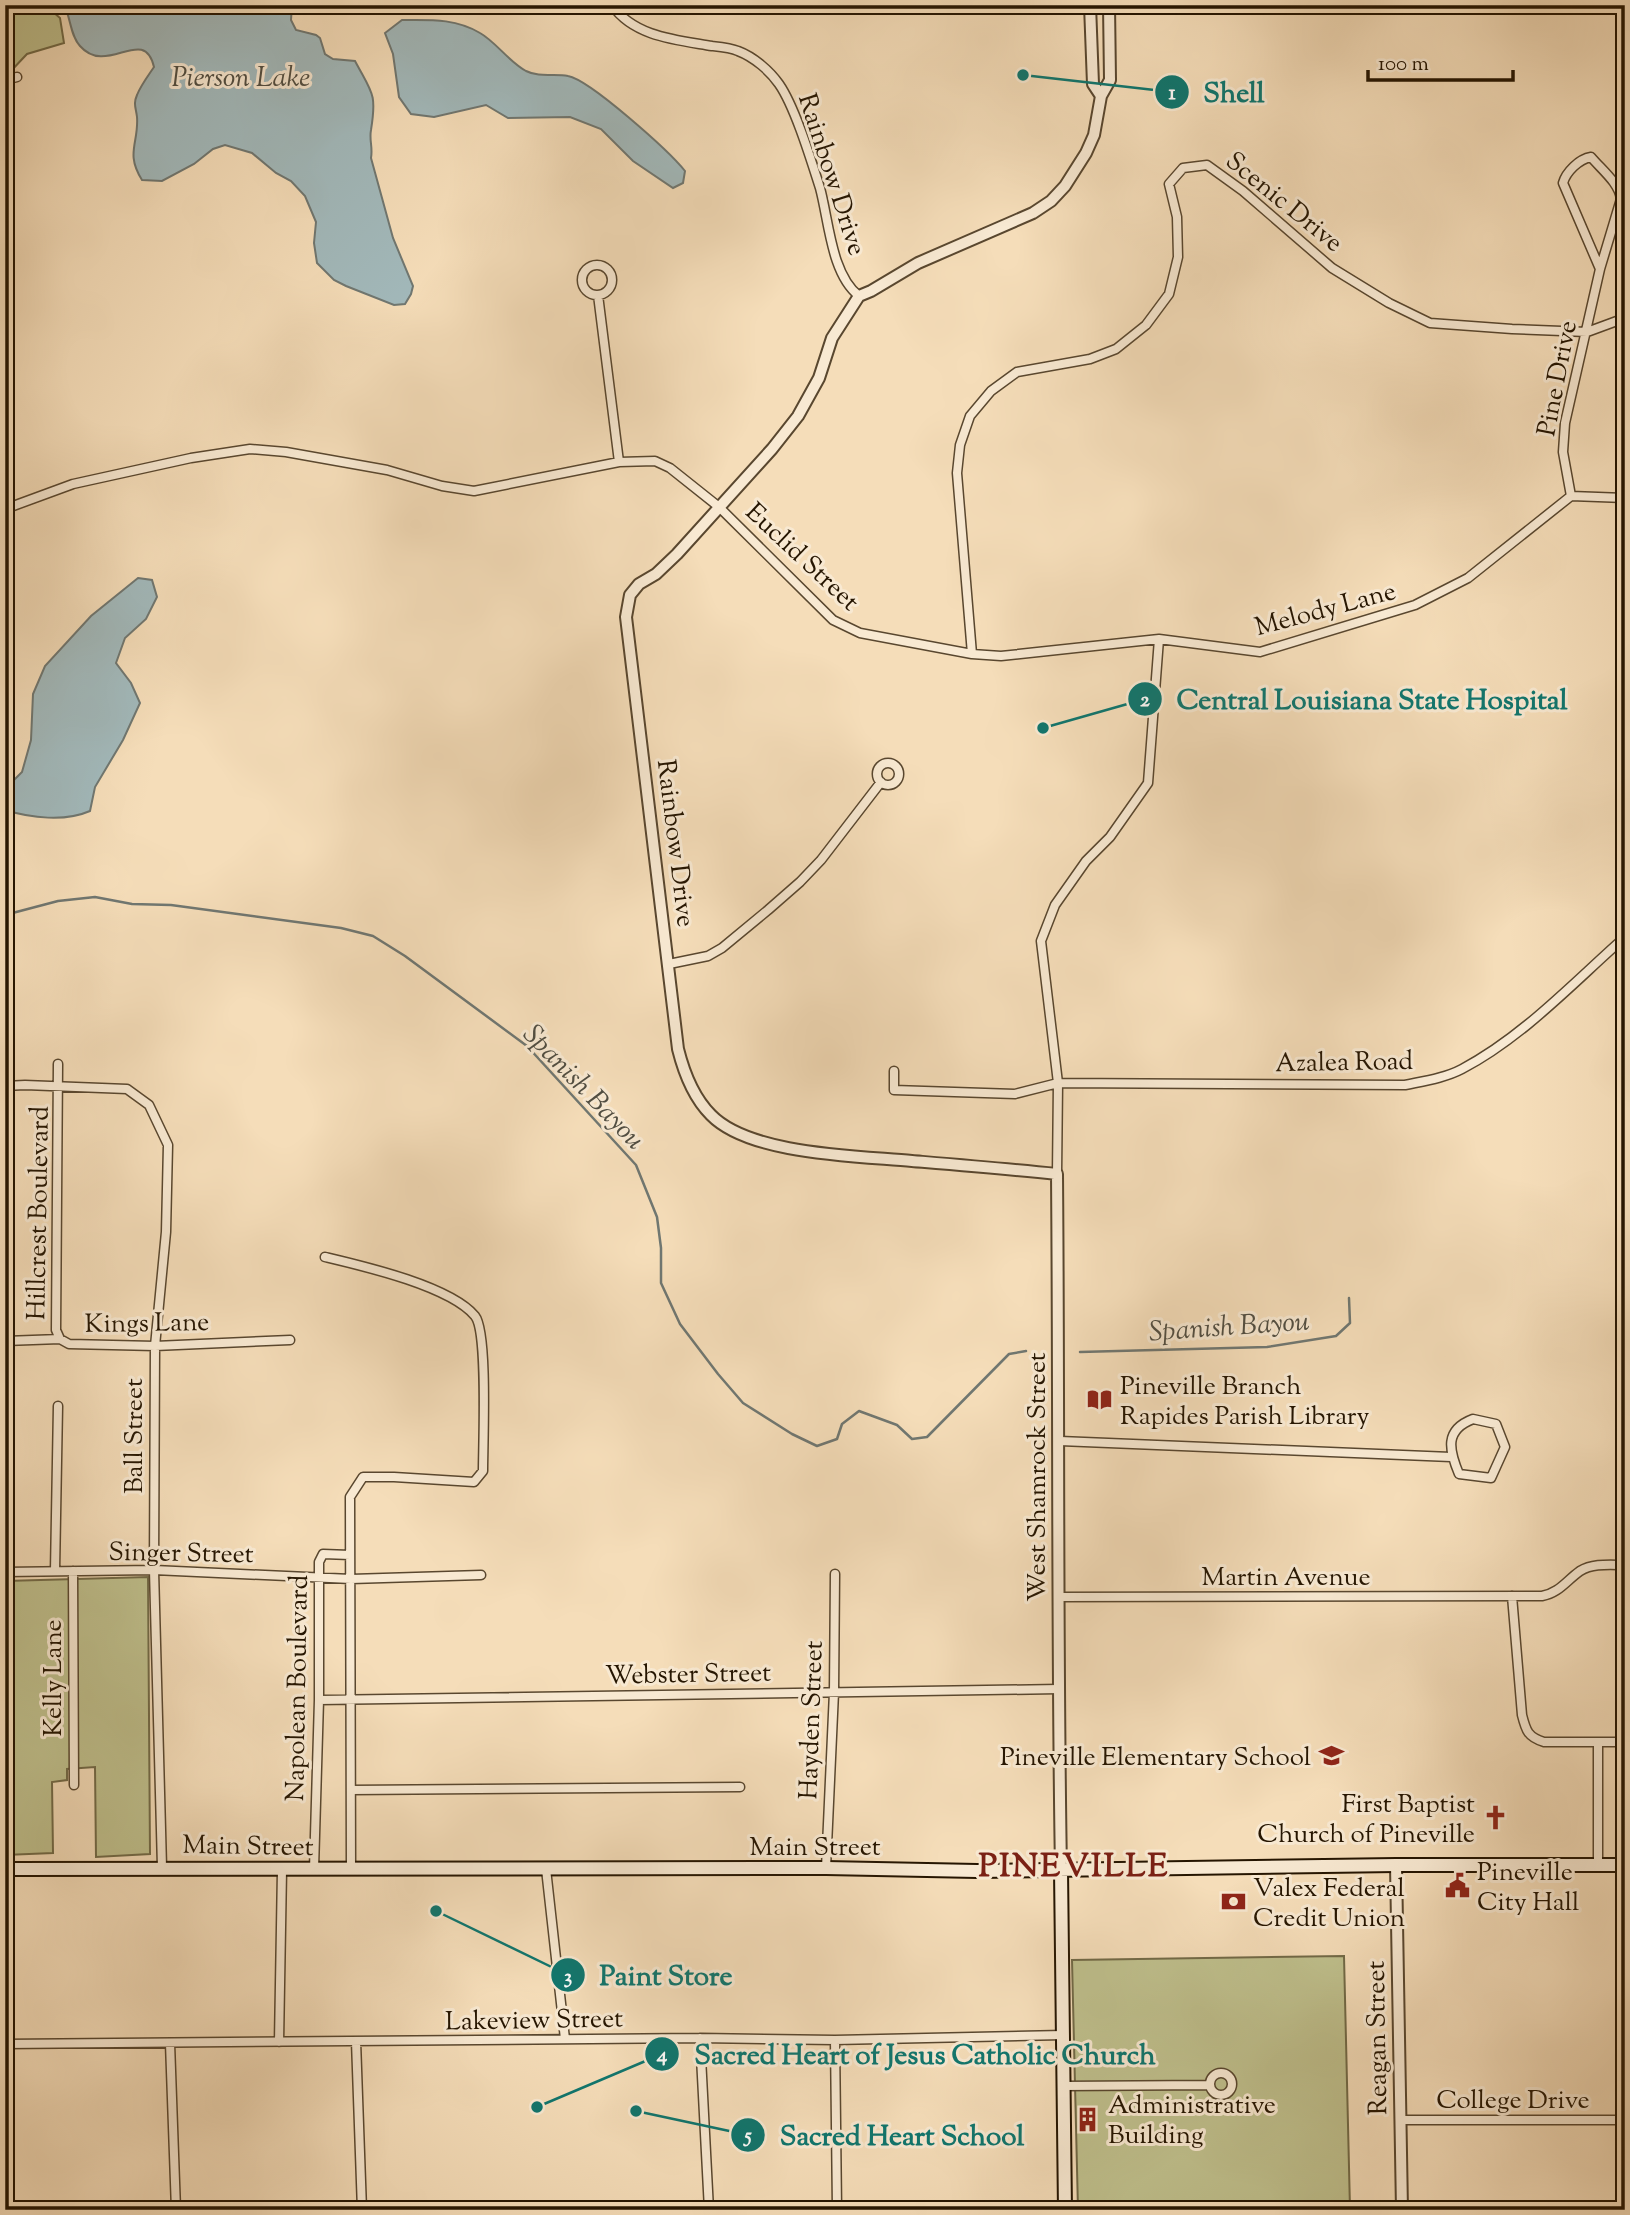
<svg xmlns="http://www.w3.org/2000/svg" width="1630" height="2215" viewBox="0 0 1630 2215" font-family="'Sorts Mill Goudy',serif">
	<style>
		.green { fill: #bfc08d; stroke: #726a47; stroke-width: 2 }
		.water { fill: #a2b9bb; stroke: #707771; stroke-width: 2 }
		.lines { fill: none; stroke-linecap: round; stroke-linejoin: round }
		.stream { stroke: #707771; stroke-width: 2.5 }
		.minor-casing { stroke: #59472f; stroke-width: 11 }
		.tertiary-casing { stroke: #59472f; stroke-width: 14 }
		.secondary-casing { stroke: #251501; stroke-width: 16 }
		.minor { stroke: #f8e9d2; stroke-width: 8 }
		.tertiary { stroke: #f8e9d2; stroke-width: 10 }
		.secondary { stroke: #f8e9d2; stroke-width: 12 }
		.labels { text-anchor: middle; stroke-width: 6; stroke-linejoin: round; paint-order: stroke }
		.street-label { font-size: 26px; fill: #251501; stroke: #f8e9d2 }
		.poi-label { font-size: 26px; fill: #251501; stroke: #f8e9d2; text-anchor: start }
		.water-label { font-size: 28px; font-style: italic; fill: #514e42; stroke: #f8e9d2 }
		.district-label { font-size: 33px; font-weight: bold; letter-spacing: 2px; fill: #7a1f14; stroke: #f8e9d2 }
		.leader { fill: none; stroke: #0f766e; stroke-width: 2.5 }
		.callout-dot { fill: #0f766e; stroke: #f8e9d2; stroke-width: 2.5 }
		.mark-label { font-size: 21px; text-anchor: middle; font-weight: bold; fill: #fff }
		.callout-label { font-size: 28px; text-anchor: middle; font-weight: bold; fill: #0f766e; stroke: #f8e9d2; stroke-width: 6; stroke-linejoin: round; paint-order: stroke }
	</style>
	<rect width="100%" height="100%" fill="#f5ddb9"/>
	<filter id="stains"><feTurbulence type="fractalNoise" baseFrequency=".00286" numOctaves="4"/><feColorMatrix values="0 0 0 0 .2 0 0 0 0 .09 0 0 0 0 .02 0 0 0 .5 -.17"/></filter>
	<radialGradient id="worn" r=".72"><stop offset=".6" stop-color="#630" stop-opacity="0"/><stop offset="1" stop-color="#630" stop-opacity=".3"/></radialGradient>
	<path class="green" d="M5,5H45L60,18L64,43L27,54L9,73L5,74Z
		M148,1577L150,1854L96,1857L95,1767L67,1769V1780L52,1782L53,1853L5,1855V1581Z
		M1344,1956L1350,2209L1078,2210L1072,1960Z"/>
	<path class="water" d="M64,5H292L291,20L296,30L316,35L320,38L325,54L333,59L355,61C372,93 377,93 371,130C369,140 373,147 371,158L393,238L413,286L411,294L405,304L394,305L346,286L334,280L317,263L314,243L316,222L305,196L291,181L276,173L252,153L225,145L213,149L194,164L162,181L142,180C125,153 139,143 137,117C136,108 133,104 137,95C141,85 148,76 154,67C144,24 107,77 80,46C70,35 71,18 64,5Z
		M402,20C429,20 455,18 480,33C496,42 508,61 526,71C540,78 554,73 568,76C590,80 669,151 685,171L683,183L673,188L633,161L601,129L570,117L508,118L486,105L434,117L411,114L399,97L393,54L385,33Z
		M138,578L152,580L157,597L146,619L125,638L116,663L131,683L140,703L123,740L95,787L90,811C65,822 31,818 5,810V789L22,772L31,740L33,694L45,666L91,616Z"/>
	<g class="lines">
		<path class="stream" d="M5,915L58,901L95,897L132,904L171,905L341,928L373,936L405,956L527,1046L636,1165L657,1217L661,1248V1283L680,1324L718,1374L743,1403L792,1434L817,1446L837,1439L842,1424L859,1411L897,1425L912,1439L927,1437L1009,1354L1026,1351
			M1080,1352L1267,1347L1336,1336L1350,1323L1349,1298"/>
		<defs>
			<path id="minor" d="M612,5C634,37 677,40 712,46C721,47 731,48 738,51C754,57 770,71 779,84C795,107 811,160 820,188C829,221 831,274 859,296
				M5,80L17,77
				M582 280a15 15 0 1 1 30 0a15 15 0 1 1-30 0Z
				M598,295L619,462
				M1571,496L1563,452L1565,423L1600,269L1621,199C1619,183 1602,170 1591,157C1579,159 1566,172 1563,183L1600,269
				M5,509L73,484L191,458L250,449L286,452L387,470L442,486L474,491L619,462L655,461L670,468L719,507L833,620L860,633L972,654L1001,656L1159,639L1260,652L1415,605L1468,578L1571,496L1625,498
				M972,654L957,473L960,445L970,416L991,391L1017,372L1090,359L1116,349L1146,325L1169,294L1178,257L1177,217L1169,184L1183,168L1207,165L1243,191L1332,268L1389,303L1430,323L1512,329L1587,332L1625,318
				M877 774a11 11 0 1 1 22 0a11 11 0 1 1-22 0Z
				M669,964L708,956L722,948L768,910L800,882L821,860L881,782
				M58,1064L56,1330L60,1339
				M894,1071V1090L1015,1094L1058,1083L1405,1085C1424,1081 1445,1078 1462,1069C1523,1037 1574,982 1625,937
				M5,1086L25,1085L127,1089L149,1105L168,1145L166,1232L155,1346L154,1570L162,1867
				M1057,1174L1058,1083L1041,941L1055,905L1086,861L1110,837L1148,783L1159,639
				M325,1257C363,1266 450,1286 475,1316C488,1332 483,1444 483,1471L474,1482L394,1477H363L350,1497L351,1868
				M5,1341L60,1339L69,1344L155,1346L290,1340
				M1473,1419L1496,1424L1505,1447L1491,1478L1459,1474C1449,1450 1444,1430 1473,1419Z
				M1060,1441L1451,1457
				M55,1571L58,1406
				M73,1571L74,1785
				M5,1572L154,1570L351,1579L481,1575
				M1512,1596L1522,1715C1526,1731 1528,1737 1544,1742H1625
				M1059,1597L1542,1596C1559,1593 1566,1581 1580,1571C1593,1563 1610,1565 1625,1565
				M319,1700L1059,1689
				M351,1790L740,1787
				M1598,1865V1742
				M826,1868L834,1692L835,1574
				M314,1869L319,1700V1562L323,1554L350,1555
				M546,1869L565,2039
				M700,2038L709,2210
				M835,2040L837,2210
				M356,2041L362,2210
				M279,2042L282,1870
				M170,2043L176,2210
				M5,2044L700,2038L835,2040L1063,2035
				M1210 2084a11 11 0 1 1 22 0a11 11 0 1 1-22 0Z
				M1063,2086L1210,2085
				M1401,2120H1625"/>
			<path id="tertiary" d="M1090,5L1093,84L1101,96
				M1396,1865L1402,2210
				M1061,1870C1057,1638 1059,1406 1057,1174C1009,1169 960,1165 912,1161C858,1156 750,1155 711,1115C693,1097 684,1073 678,1049L626,617L630,595L639,584L656,574L677,554L772,449L798,416L819,378L832,338L859,296L871,291L918,263L1033,213L1051,201L1065,186L1086,153L1094,135L1101,96L1110,80L1109,5"/>
			<path id="secondary" d="M5,1869L826,1868L977,1871L1396,1865H1625
				M1061,1870L1065,2210"/>
		</defs>
		<use href="#minor" class="minor-casing"/>
		<use href="#tertiary" class="tertiary-casing"/>
		<use href="#secondary" class="secondary-casing"/>
		<use href="#minor" class="minor"/>
		<use href="#tertiary" class="tertiary"/>
		<use href="#secondary" class="secondary"/>
	</g>
	<defs>
		<symbol id="library-bare" viewBox="-9 -9 18 18"><path d="M-6-4Q-3-5.5-.7-3.5V5Q-3 3-6 4ZM6-4Q3-5.5 .7-3.5V5Q3 3 6 4Z" fill="#8f2418" stroke="#f8e9d2" stroke-width="2.5" paint-order="stroke"/></symbol>
		<symbol id="school-bare" viewBox="-9 -9 18 18"><path d="M0-5L7-2L0 1L-7-2ZM-4 1L0 2.5L4 1V4Q0 6-4 4Z" fill="#8f2418" stroke="#f8e9d2" stroke-width="2.5" paint-order="stroke"/></symbol>
		<symbol id="church-bare" viewBox="-9 -9 18 18"><path d="M-1.2-6h2.4v3.5h3.3v2.4h-3.3V6h-2.4V-.1h-3.3v-2.4h3.3Z" fill="#8f2418" stroke="#f8e9d2" stroke-width="2.5" paint-order="stroke"/></symbol>
		<symbol id="civic-bare" viewBox="-9 -9 18 18"><path d="M-.6-6.5H3V-4.5H.6V-3L4-1V1h2V6H-6V1h2V-1L-.6-3ZM-1.2 2.5V6h2.4V2.5Z" fill="#8f2418" stroke="#f8e9d2" stroke-width="2.5" paint-order="stroke"/></symbol>
		<symbol id="bank-bare" viewBox="-9 -9 18 18"><path d="M-6-4H6V4H-6ZM0-2.3a2.3 2.3 0 1 0 0 4.6a2.3 2.3 0 1 0 0-4.6Z" fill="#8f2418" stroke="#f8e9d2" stroke-width="2.5" paint-order="stroke"/></symbol>
		<symbol id="building-bare" viewBox="-9 -9 18 18"><path d="M-4-6H4V6H1V3H-1V6H-4ZM-2.5-4.3h1.7v1.8h-1.7ZM.8-4.3h1.7v1.8H.8ZM-2.5-1h1.7V.8h-1.7ZM.8-1h1.7V.8H.8Z" fill="#8f2418" stroke="#f8e9d2" stroke-width="2.5" paint-order="stroke"/></symbol>
	</defs>
	<g fill-rule="evenodd">
		<use href="#library-bare" x="1082" y="1382" width="35" height="35"/>
		<use href="#school-bare" x="1314" y="1738" width="35" height="35"/>
		<use href="#church-bare" x="1478" y="1800" width="35" height="35"/>
		<use href="#civic-bare" x="1440" y="1868" width="35" height="35"/>
		<use href="#bank-bare" x="1216" y="1884" width="35" height="35"/>
		<use href="#building-bare" x="1070" y="2102" width="35" height="35"/>
	</g>
	<g class="labels">
		<g class="street-label">
			<text transform="translate(833 174) rotate(72)" y="9">Rainbow Drive</text>
			<text transform="translate(1285 201) rotate(39)" y="9">Scenic Drive</text>
			<text transform="translate(1556 378) rotate(-79)" y="9">Pine Drive</text>
			<text transform="translate(803 556) rotate(43)" y="9">Euclid Street</text>
			<text transform="translate(1325 608) rotate(-15)" y="9">Melody Lane</text>
			<text transform="translate(677 843) rotate(83)" y="9">Rainbow Drive</text>
			<text transform="translate(1344 1061) rotate(-1)" y="9">Azalea Road</text>
			<text transform="translate(37 1213) rotate(-89)" y="9">Hillcrest Boulevard</text>
			<text transform="translate(147 1322) rotate(-1)" y="9">Kings Lane</text>
			<text transform="translate(133 1436) rotate(-90)" y="9">Ball Street</text>
			<text transform="translate(1036 1477) rotate(-90)" y="9">West Shamrock Street</text>
			<text transform="translate(181 1552) rotate(1)" y="9">Singer Street</text>
			<text x="1286" y="1585">Martin Avenue</text>
			<text transform="translate(688 1673) rotate(-1)" y="9">Webster Street</text>
			<text transform="translate(52 1678) rotate(-90)" y="9">Kelly Lane</text>
			<text transform="translate(296 1688) rotate(-89)" y="9">Napolean Boulevard</text>
			<text transform="translate(810 1720) rotate(-88)" y="9">Hayden Street</text>
			<text transform="translate(248 1845) rotate(1)" y="9">Main Street</text>
			<text x="815" y="1855">Main Street</text>
			<text transform="translate(534 2019) rotate(-1)" y="9">Lakeview Street</text>
			<text transform="translate(1376 2038) rotate(-91)" y="9">Reagan Street</text>
			<text x="1513" y="2108">College Drive</text>
		</g>
		<g class="poi-label">
			<text x="1120" y="1394">Pineville Branch<tspan x="1120" dy="30">Rapides Parish Library</tspan></text>
			<text x="1311" y="1765" text-anchor="end">Pineville Elementary School</text>
			<text x="1475" y="1812" text-anchor="end">First Baptist<tspan x="1475" dy="30">Church of Pineville</tspan></text>
			<text x="1477" y="1880">Pineville<tspan x="1477" dy="30">City Hall</tspan></text>
			<text x="1253" y="1896">Valex Federal<tspan x="1253" dy="30">Credit Union</tspan></text>
			<text x="1108" y="2113">Administrative<tspan x="1108" dy="30">Building</tspan></text>
		</g>
		<g class="water-label">
			<text x="241" y="86">Pierson Lake</text>
			<text transform="translate(585 1086) rotate(46)" y="10">Spanish Bayou</text>
			<text transform="translate(1229 1325) rotate(-4)" y="10">Spanish Bayou</text>
		</g>
		<g class="district-label">
			<text x="1074" y="1876">PINEVILLE</text>
		</g>
	</g>
	<path class="leader" d="M1023 75L1172 92M1043 728L1145 699M436 1911L568 1975M537 2107L662 2054M636 2111L748 2135"/>
	<g class="callout-dot">
		<circle cx="1023" cy="75" r="7"/>
		<circle cx="1043" cy="728" r="7"/>
		<circle cx="436" cy="1911" r="7"/>
		<circle cx="537" cy="2107" r="7"/>
		<circle cx="636" cy="2111" r="7"/>
		<circle cx="1172" cy="92" r="18"/>
		<circle cx="1145" cy="699" r="18"/>
		<circle cx="568" cy="1975" r="18"/>
		<circle cx="662" cy="2054" r="18"/>
		<circle cx="748" cy="2135" r="18"/>
	</g>
	<g class="mark-label">
		<text x="1172" y="99">1</text>
		<text x="1145" y="706">2</text>
		<text x="568" y="1983">3</text>
		<text x="662" y="2061">4</text>
		<text x="748" y="2142">5</text>
	</g>
	<g class="callout-label">
		<text x="1234" y="102">Shell</text>
		<text x="1372" y="709">Central Louisiana State Hospital</text>
		<text x="666" y="1985">Paint Store</text>
		<text x="925" y="2064">Sacred Heart of Jesus Catholic Church</text>
		<text x="902" y="2145">Sacred Heart School</text>
	</g>
	<rect width="1630" height="2215" fill="none" stroke="#f5ddb9" stroke-width="28"/>
	<rect x="7" y="7" width="1616" height="2201" fill="none" stroke="#251501" stroke-width="3.5"/>
	<rect x="14" y="14" width="1602" height="2187" fill="none" stroke="#251501" stroke-width="2"/>
	<path d="M1368 70v10h145v-10" fill="none" stroke="#251501" stroke-width="3.5"/>
	<text x="1378" y="70" font-size="21" fill="#251501" stroke="#f8e9d2" stroke-width="5" paint-order="stroke">100 m</text>
	<rect width="100%" height="100%" filter="url(#stains)"/>
	<rect width="100%" height="100%" fill="url(#worn)"/>
</svg>
